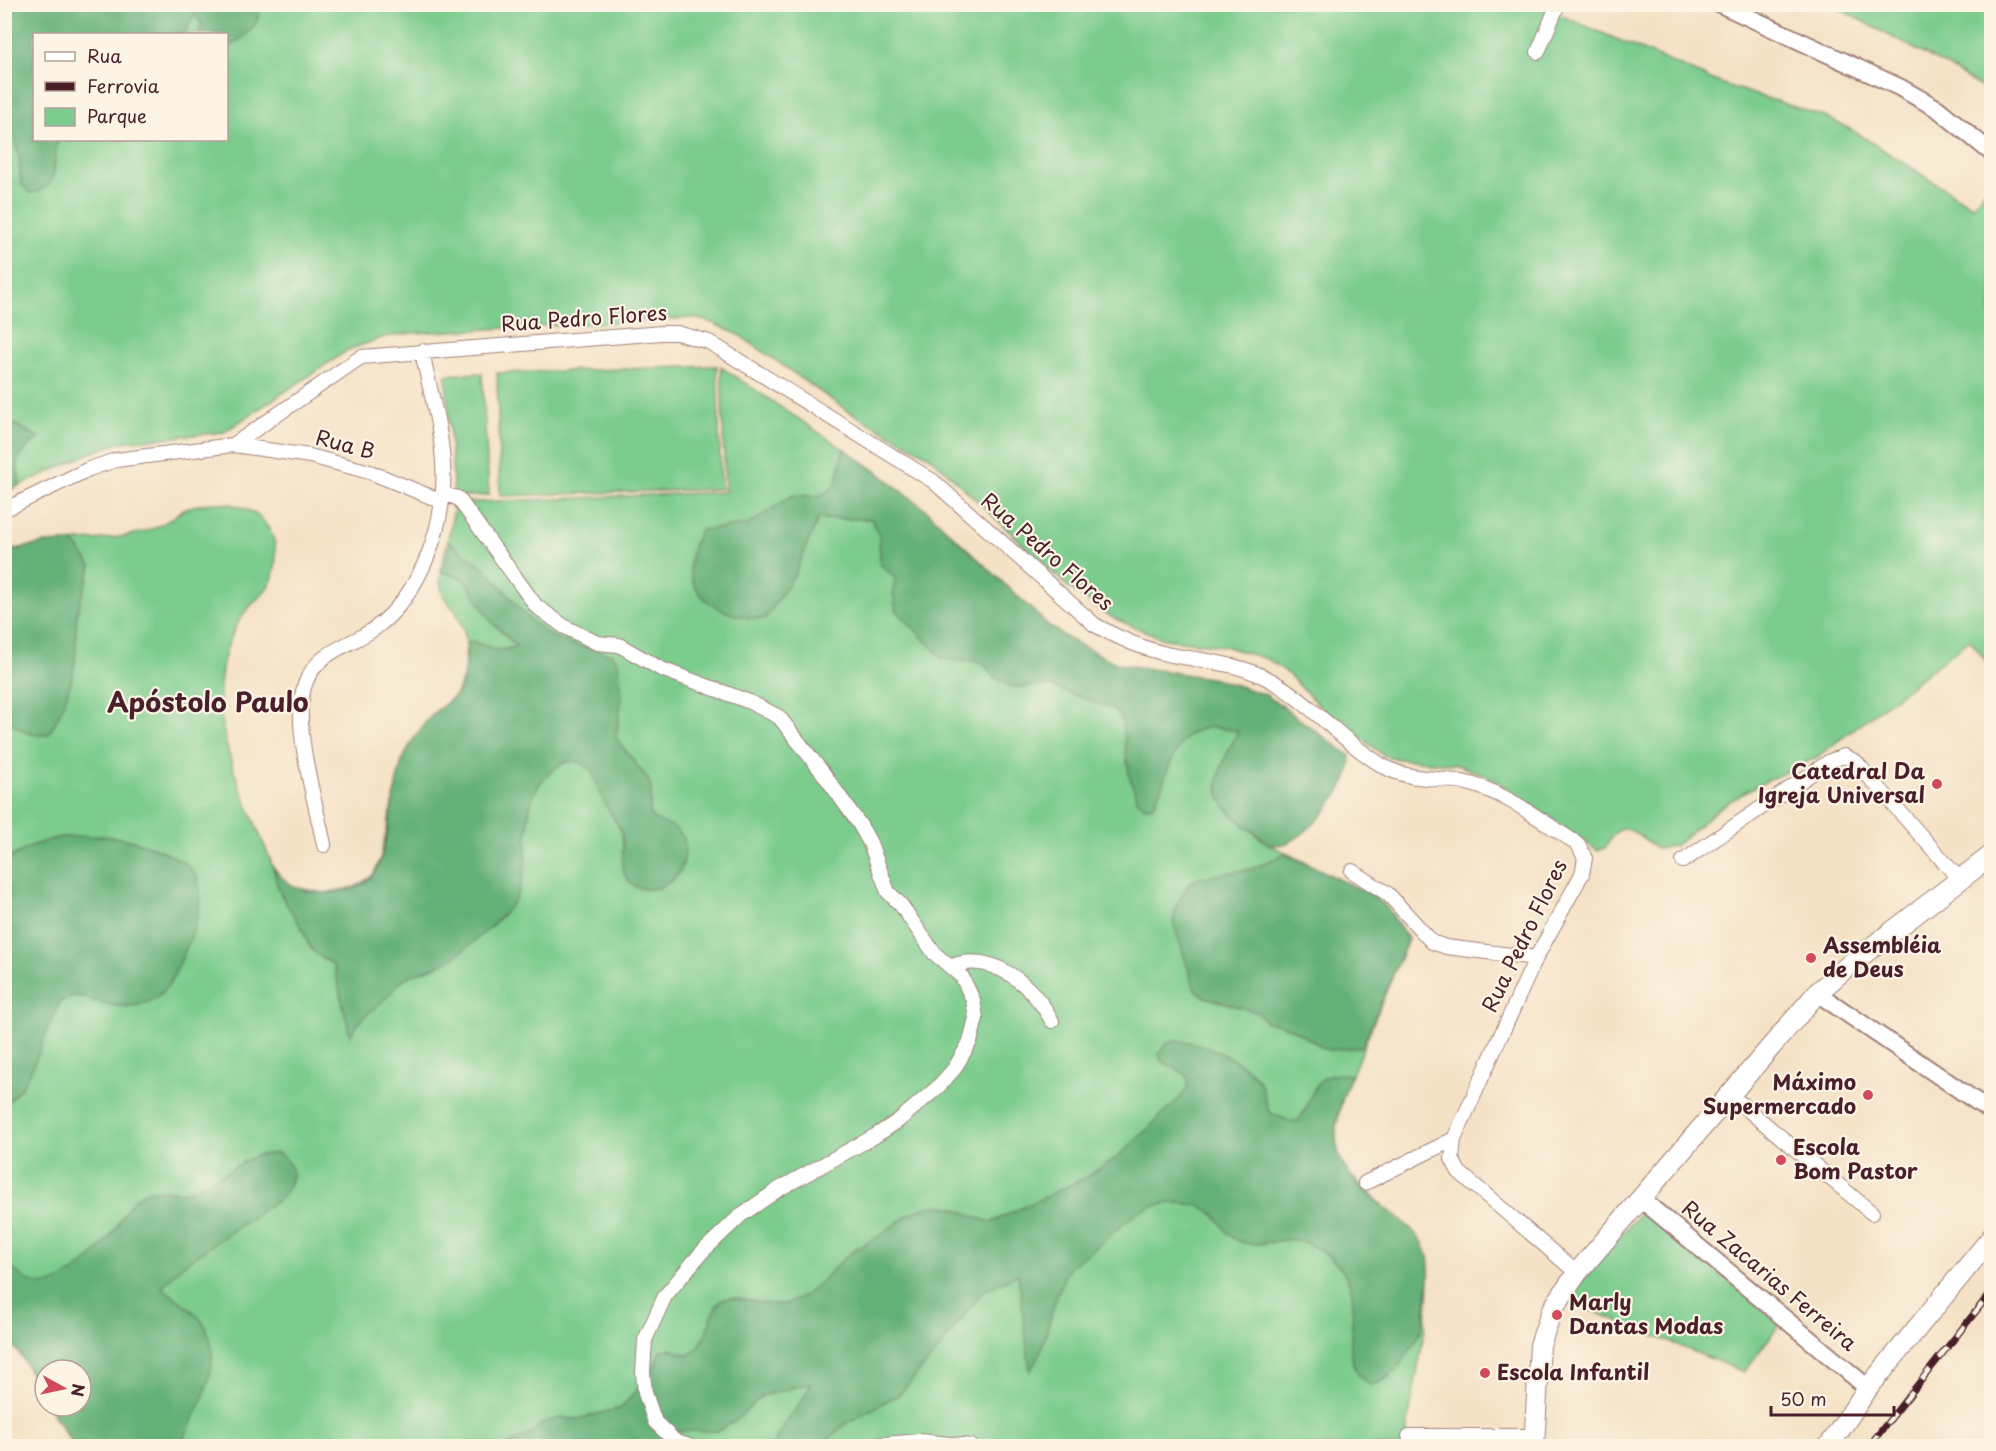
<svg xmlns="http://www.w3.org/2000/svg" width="1996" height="1451" viewBox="0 0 1996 1451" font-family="'Playpen Sans',sans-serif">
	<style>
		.green { fill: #7bcc8e; stroke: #62765c; stroke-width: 1.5; fill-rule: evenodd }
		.forest { fill: #64b079; stroke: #576852; stroke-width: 1.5 }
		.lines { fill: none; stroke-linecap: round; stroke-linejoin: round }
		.minor-casing { stroke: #a08078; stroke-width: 16 }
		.tertiary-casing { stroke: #a08078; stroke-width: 20 }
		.secondary-casing { stroke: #a08078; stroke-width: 22 }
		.minor { stroke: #fff; stroke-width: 14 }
		.tertiary { stroke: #fff; stroke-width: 16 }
		.secondary { stroke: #fff; stroke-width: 20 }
		.rail-casing { stroke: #4a1f2b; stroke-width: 7 }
		.rail { stroke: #fcf5e5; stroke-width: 4.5; stroke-dasharray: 14; stroke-linecap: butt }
		.poi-dot { fill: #d1495b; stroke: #fcf5e5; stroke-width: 2 }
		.labels { text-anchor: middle; stroke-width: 4.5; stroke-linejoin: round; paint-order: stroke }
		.street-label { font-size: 21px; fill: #4a1f2b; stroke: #fcf5e5 }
		.poi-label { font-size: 21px; font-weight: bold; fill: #4a1f2b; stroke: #fcf5e5; text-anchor: start }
		.district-label { font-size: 27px; font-weight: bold; fill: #4a1f2b; stroke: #fcf5e5 }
	</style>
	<rect width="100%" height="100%" fill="#fcf5e5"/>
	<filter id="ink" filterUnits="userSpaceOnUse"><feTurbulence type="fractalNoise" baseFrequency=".0167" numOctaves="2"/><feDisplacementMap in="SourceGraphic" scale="12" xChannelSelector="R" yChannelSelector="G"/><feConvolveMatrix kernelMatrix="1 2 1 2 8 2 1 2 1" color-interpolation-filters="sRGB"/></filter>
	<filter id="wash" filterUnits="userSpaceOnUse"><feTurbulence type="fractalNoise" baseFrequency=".008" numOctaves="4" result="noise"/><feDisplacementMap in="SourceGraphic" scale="24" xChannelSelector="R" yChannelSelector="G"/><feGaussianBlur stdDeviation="1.35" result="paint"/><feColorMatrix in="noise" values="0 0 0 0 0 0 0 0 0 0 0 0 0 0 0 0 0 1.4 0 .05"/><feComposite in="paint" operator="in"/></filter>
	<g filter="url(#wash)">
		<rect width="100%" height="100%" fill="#f5e2c6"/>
		<path class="green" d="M5,5H1536L1725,85L1823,116L1850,129L1972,206L1991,184V668L1970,640L1817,757L1748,790L1719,808L1676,845L1658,849C1646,843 1629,821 1616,832C1611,836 1609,843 1605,848L1597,850L1490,777L1454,764L1398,759L1383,755L1320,706L1285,671L1267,659L1224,646L1164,639L1113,618L1067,586L931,457L848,411L739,335L713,323L695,318L412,333L384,337L348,350L224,432L122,442L95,451L5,492ZM34,34H226V140H34Z
			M1844,5H1991V94L1947,66L1841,10Z
			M717,366L721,489L500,496L497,373Z
			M721,367L878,472L925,509L1050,627C1072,641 1094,656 1119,664C1178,681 1228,671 1283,706L1243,722L1228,752L1217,786L1232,815L1268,844L1374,896L1388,909L1408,939L1343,1096L1336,1127V1142L1340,1159L1349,1174L1423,1243C1442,1292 1409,1392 1405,1446H74L48,1406H81V1370H45V1402C31,1385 26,1348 5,1343L4,552C47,539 92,544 135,534C149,531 161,526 172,518C177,515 182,509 187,508C235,492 286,515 274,572C271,590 256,599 245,612C229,633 221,663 220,689C217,750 252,812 273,867L282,879L293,887L324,893L355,887L373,875L380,859L402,761L423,725L456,694L464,676L466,644L464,631L456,612L444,597L440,583L455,503L725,492Z
			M482,373L489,495L454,497L446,375Z
			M1644,1208L1780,1324L1744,1372L1566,1300Z"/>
		<path class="forest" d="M46,5L259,4C262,27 243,37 227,49L226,34H199L201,23L195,14L184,34H34V140H58C50,163 64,189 30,193L21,183L19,156L5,108V5Z
			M4,419L41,438L30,444L17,461L20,485L5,492Z
			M844,448L925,509L1050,627L1070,640L1118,664L1216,679L1266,695L1350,756C1357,781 1310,835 1287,843C1281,845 1274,845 1268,844C1259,834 1247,827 1236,818C1202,790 1224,763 1238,731C1228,730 1215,726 1205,728C1173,734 1167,778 1155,803L1152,807H1145L1138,801L1129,775L1121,717L1112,709L1051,686L1013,687L993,677L985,665L973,661L943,659L896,610L893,594L895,578L880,564L879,536L871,519H818L794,576L765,619C710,617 671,587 700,530L748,525L793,495L815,496L826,493L836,484Z
			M448,541L486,569L529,619L548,634L571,644L612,654L618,662L622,695L616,738L647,778L651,787L650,815C660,826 672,820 684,839C685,847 685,859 682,867C675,886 644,898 629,881C616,867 627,849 621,832C618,823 610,813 605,804C600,793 596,781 591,770C582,762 574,758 563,764C508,791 540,855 515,899C506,915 465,951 448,961C435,968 419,971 406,978C399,981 395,988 390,994C375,1009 360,1017 350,1036L334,966C328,960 321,958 315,953C307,946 306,936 301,927C286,901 279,899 273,867C286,885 300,892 323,893C339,893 363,889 373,875C390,851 391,789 403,760C410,741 422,725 436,711C442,706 452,700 457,693C466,679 466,660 466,644L473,641C490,648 499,654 516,646L490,620L468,584L461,578L440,571Z
			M74,542L91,566C88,583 79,598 77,615C75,626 76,636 76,647C76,675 63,712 48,735C29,737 18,729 5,717V552L44,543Z
			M60,837C78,837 97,835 115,837C136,840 179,854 193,871C207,889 197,923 189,942C181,959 173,985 157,997C136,1011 114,1007 91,1000C86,999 79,995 74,996C70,997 65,1000 61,1001C41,1034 37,1080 5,1104V860L36,844Z
			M1285,854L1374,896L1388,909L1408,939L1362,1047L1327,1050L1294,1030L1277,1023L1266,1022L1257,1012L1205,997L1195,990L1173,922L1176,906L1188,884L1199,878L1251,869Z
			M1175,1041C1200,1040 1249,1062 1261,1085C1265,1093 1265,1103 1269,1112L1289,1121H1298C1317,1096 1309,1069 1351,1075C1341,1101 1329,1132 1341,1160C1357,1199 1416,1218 1427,1253C1431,1267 1429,1281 1427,1295C1425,1314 1424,1330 1412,1347C1401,1363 1392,1382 1370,1385C1332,1362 1366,1309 1346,1276C1336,1258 1307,1238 1286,1240C1272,1241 1259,1246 1245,1243C1219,1238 1226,1211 1194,1205C1145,1195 1127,1222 1093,1250C1083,1258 1071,1263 1066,1274C1049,1305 1050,1341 1030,1371L1018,1274L982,1292L940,1348L900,1394L845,1424L822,1446H773C779,1425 803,1407 810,1383L762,1396L737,1420L718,1431H681L648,1446H505L529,1435L543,1423L559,1418L577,1419L621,1408L652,1372L660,1351L670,1349L688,1355C712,1343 707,1307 724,1299C737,1294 767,1309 788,1303C814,1295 829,1271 848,1255C857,1247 870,1242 880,1235C900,1222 914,1206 940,1206C960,1206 973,1219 992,1222L1087,1177L1119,1156L1183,1095L1188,1086L1187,1075L1161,1061L1159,1055L1165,1044Z
			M278,1153C298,1167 294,1179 282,1197L183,1265L162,1287C176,1300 197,1310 206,1328C225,1367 196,1412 180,1446H74L48,1406H81V1370H45V1402C31,1385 26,1347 5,1343V1261C14,1270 25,1281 38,1284C63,1289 101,1250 114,1231C122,1218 130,1198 145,1192C158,1186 173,1194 186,1191C212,1184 232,1166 256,1156C262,1154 271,1154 278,1153Z"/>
	</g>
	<g filter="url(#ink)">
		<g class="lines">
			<defs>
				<path id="minor" d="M1538,52L1558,4
					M233,445L310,456L370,472L441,501
					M442,494L458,498L536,606L565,627L597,643L619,645L661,669L750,702L779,717L823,773L860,825L870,843L888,892L901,905L934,953L962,977L973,1000L976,1018L970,1042L954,1069L937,1088L898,1121L875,1136L779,1189L741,1215L701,1253L665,1296L645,1340L643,1372L645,1393L655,1422L676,1442L689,1446
					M4,510L89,469L116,460L233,445L361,357L662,333H677L709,342L933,481L1095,625C1118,638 1141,648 1166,654C1196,660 1227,662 1255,673C1300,690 1340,741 1383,766C1410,782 1442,776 1471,784C1510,795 1544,823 1578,844L1585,858L1582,874L1536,958L1454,1139L1452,1159L1459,1172L1577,1273
					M324,845C316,802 291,725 305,684C317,651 348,647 374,629C422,594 447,522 443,463C441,425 429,388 422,351
					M1683,861L1830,761L1844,756L1856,762L1960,880
					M1352,871L1388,894L1432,942L1446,947L1536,958
					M952,966C994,951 1033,986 1052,1021
					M1729,1094L1872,1213
					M1365,1183L1454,1139
					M1409,1436H1535
					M864,1446L919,1441L971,1446"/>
				<path id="tertiary" d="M1720,4L1899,87L1938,109L1992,153
					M1817,993L1992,1112
					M1641,1199L1868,1388"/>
				<path id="secondary" d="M1534,1446L1540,1345L1552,1310L1577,1273L1817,993L1849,965L1992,855
					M1829,1446L1868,1388L1992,1237"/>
			</defs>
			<use href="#minor" class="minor-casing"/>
			<use href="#tertiary" class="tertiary-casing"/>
			<use href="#secondary" class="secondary-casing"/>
			<use href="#minor" class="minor"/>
			<use href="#tertiary" class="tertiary"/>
			<use href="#secondary" class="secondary"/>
			<defs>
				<path id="rail" d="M1869,1446L1992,1291"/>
			</defs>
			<use href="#rail" class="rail-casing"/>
			<use href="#rail" class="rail"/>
		</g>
	</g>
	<g class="poi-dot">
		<circle cx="1937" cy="784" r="6"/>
		<circle cx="1811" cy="958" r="6"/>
		<circle cx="1868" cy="1095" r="6"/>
		<circle cx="1781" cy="1160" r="6"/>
		<circle cx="1557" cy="1315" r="6"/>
		<circle cx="1485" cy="1373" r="6"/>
	</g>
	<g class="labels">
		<g class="street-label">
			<text transform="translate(584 319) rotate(-4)" y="7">Rua Pedro Flores</text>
			<text transform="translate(345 445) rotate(15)" y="7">Rua B</text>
			<text transform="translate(1047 552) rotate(41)" y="7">Rua Pedro Flores</text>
			<text transform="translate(1525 936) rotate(-64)" y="7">Rua Pedro Flores</text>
			<text transform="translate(1769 1276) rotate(40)" y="7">Rua Zacarias Ferreira</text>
		</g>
		<g class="poi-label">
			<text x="1925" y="779" text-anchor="end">Catedral Da<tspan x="1925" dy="24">Igreja Universal</tspan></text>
			<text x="1823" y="953">Assembléia<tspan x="1823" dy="24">de Deus</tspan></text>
			<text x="1856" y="1090" text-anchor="end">Máximo<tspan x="1856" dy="24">Supermercado</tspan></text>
			<text x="1793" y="1155">Escola<tspan x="1793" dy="24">Bom Pastor</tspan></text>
			<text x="1569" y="1310">Marly<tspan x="1569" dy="24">Dantas Modas</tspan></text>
			<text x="1497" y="1380">Escola Infantil</text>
		</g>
		<g class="district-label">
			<text x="208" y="712">Apóstolo Paulo</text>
		</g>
	</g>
	<rect width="1996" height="1451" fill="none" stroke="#fcf5e5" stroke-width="24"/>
	<rect x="33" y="33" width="195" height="108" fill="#fcf5e5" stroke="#b59f9b" stroke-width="1.5"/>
	<rect x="45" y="52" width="30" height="9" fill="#ffffff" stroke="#b59f9b" stroke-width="1.5"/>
	<text x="87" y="63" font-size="18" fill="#4a1f2b">Rua</text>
	<rect x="45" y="82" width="30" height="9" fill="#4a1f2b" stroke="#b59f9b" stroke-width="1.5"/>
	<text x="87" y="93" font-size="18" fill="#4a1f2b">Ferrovia</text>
	<rect x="45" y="108" width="30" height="18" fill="#7bcc8e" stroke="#b59f9b" stroke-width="1.5"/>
	<text x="87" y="123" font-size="18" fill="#4a1f2b">Parque</text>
	<g transform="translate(63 1388) rotate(98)"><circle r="28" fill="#fcf5e5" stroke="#b59f9b" stroke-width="1.5"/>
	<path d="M0-4.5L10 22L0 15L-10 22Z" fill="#d1495b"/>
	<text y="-9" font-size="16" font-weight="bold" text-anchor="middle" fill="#4a1f2b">N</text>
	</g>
	<path d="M1771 1406v9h123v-9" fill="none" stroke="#4a1f2b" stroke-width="3"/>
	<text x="1780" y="1406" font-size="18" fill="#4a1f2b" stroke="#fcf5e5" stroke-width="4.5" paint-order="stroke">50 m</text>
</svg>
